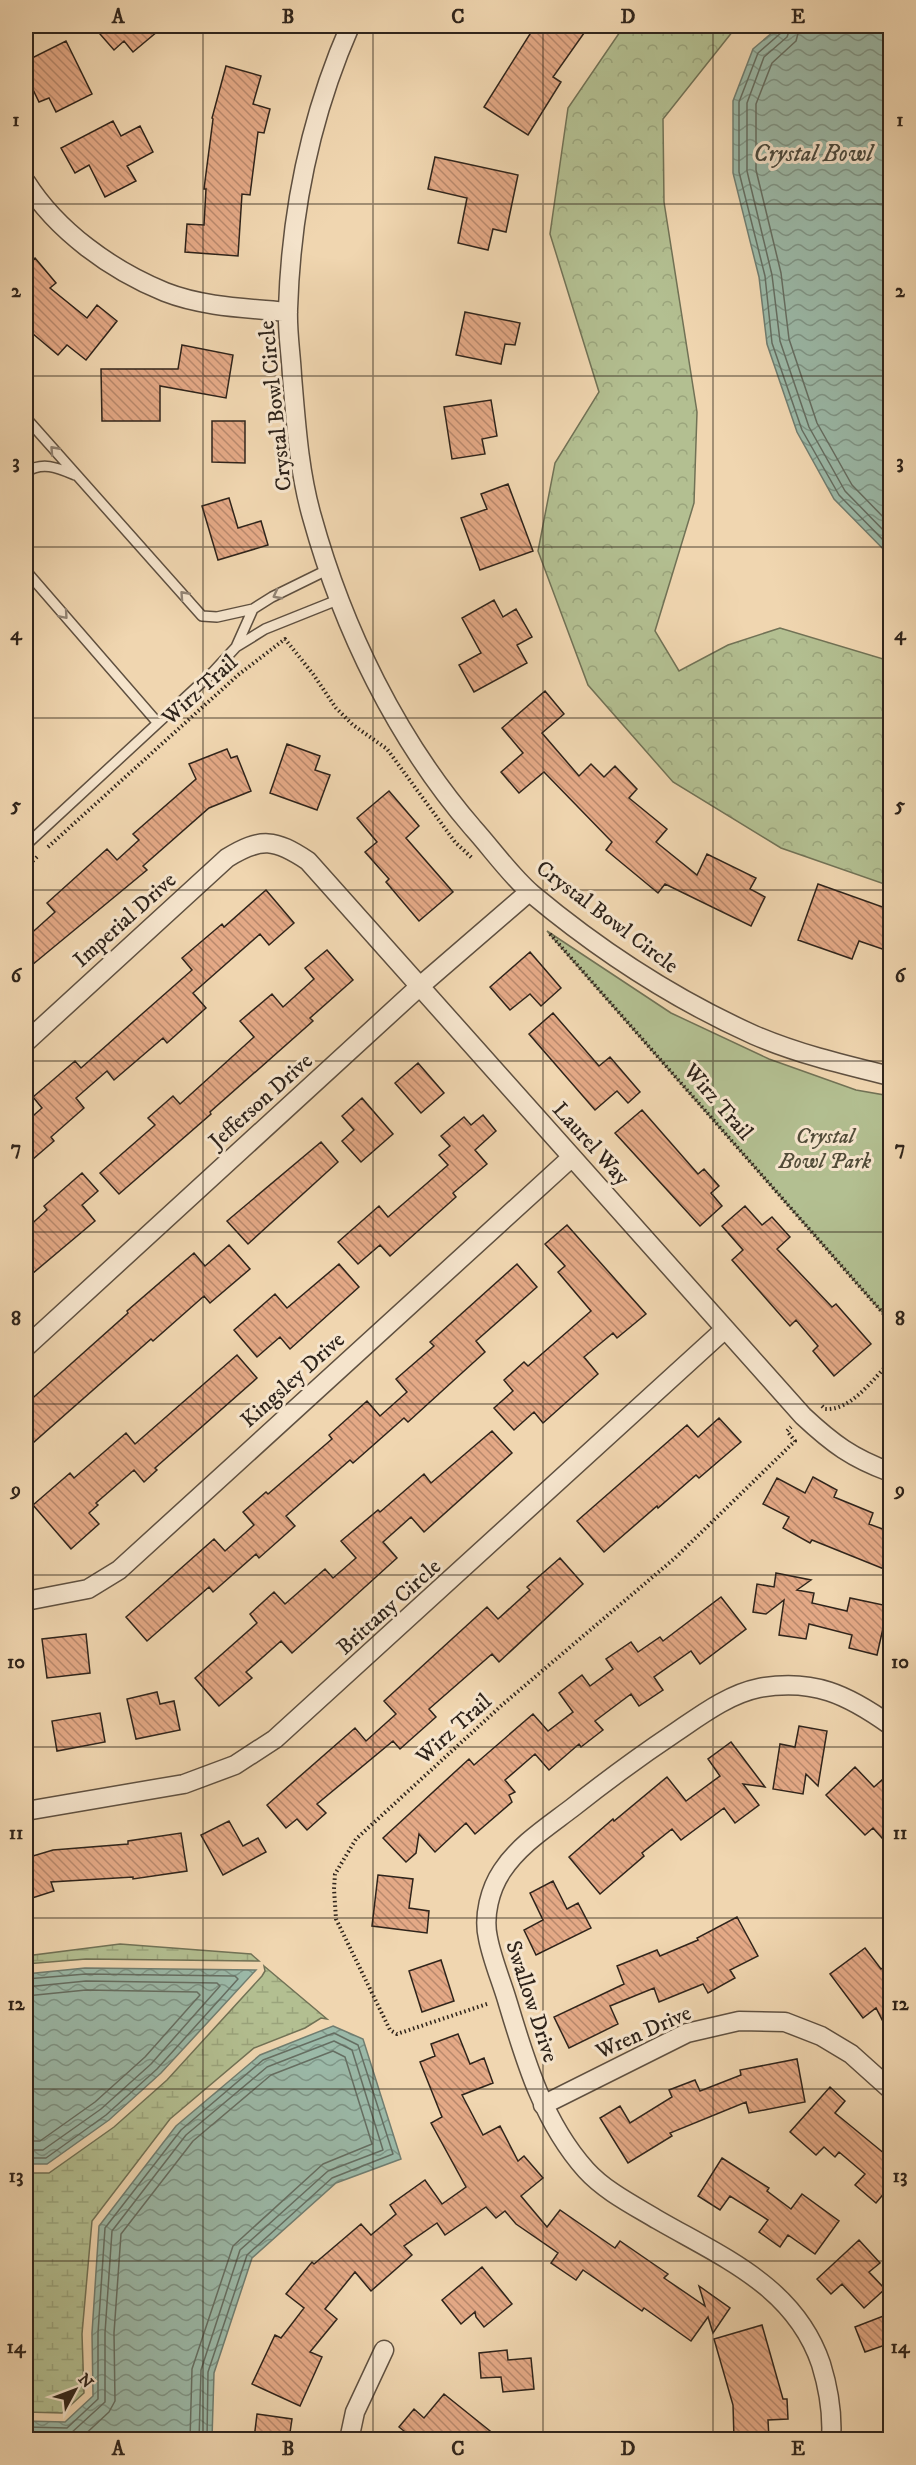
<svg xmlns="http://www.w3.org/2000/svg" width="916" height="2465" viewBox="0 0 916 2465" font-family="'IM FELL DW Pica',serif">
	<style>
		.green { fill: #b3bf91; stroke: #717256; stroke-width: 1.5 }
		.forest { fill: url(#forest-crowns); stroke: #717256; stroke-width: 1.5 }
		.wetland { fill: url(#wetland-marsh); stroke: #717256; stroke-width: 1.5 }
		.water { fill: url(#water-waves); stroke: #707d70; stroke-width: 1.5 }
		.lines { fill: none; stroke-linecap: round; stroke-linejoin: round }
		.shore { stroke: #656e62; stroke-width: 1.5 }
		.building { fill: url(#building-back-hatch); stroke: #2f241b; stroke-width: 1.5 }
		.lane-casing { stroke: #5f5040; stroke-width: 12 }
		.street-casing { stroke: #5f5040; stroke-width: 21 }
		.path { stroke: #2f241b; stroke-width: 4; stroke-dasharray: 1.5 3; stroke-linecap: butt }
		.lane { stroke: #f5e4cc; stroke-width: 9 }
		.street { stroke: #f5e4cc; stroke-width: 18 }
		.oneway { stroke: #928474 }
		.grid { fill: none; stroke: #2f241b; stroke-width: 1.5; stroke-opacity: 0.55 }
		.labels { text-anchor: middle; stroke-width: 6; stroke-linejoin: round; paint-order: stroke }
		.street-label { font-size: 22px; fill: #2f241b; stroke: #f5e4cc }
		.park-label { font-size: 22px; font-style: italic; fill: #504b38; stroke: #f5e4cc }
		.water-label { font-size: 24px; font-style: italic; fill: #4a493e; stroke: #f5e4cc }
		.neatline { fill: none; stroke: #2f241b; stroke-width: 2 }
		.grid-label { font-size: 20px; text-anchor: middle; font-weight: bold; fill: #2f241b }
	</style>
	<defs>
		<pattern id="forest-crowns" width="20" height="18" patternUnits="userSpaceOnUse" patternTransform="scale(1.5)"><rect width="20" height="18" fill="#b3bf91"/><path d="M2 6a3 3 0 1 1 6 0M12 15a3 3 0 1 1 6 0" fill="none" stroke="#9aa47c"/></pattern>
		<pattern id="wetland-marsh" width="20" height="14" patternUnits="userSpaceOnUse" patternTransform="scale(1.5)"><rect width="20" height="14" fill="#b3bf91"/><path d="M1 5h8M5 5V1M11 12h8M15 12V8" fill="none" stroke="#9aa47c"/></pattern>
		<pattern id="water-waves" width="16" height="10" patternUnits="userSpaceOnUse" patternTransform="scale(1.5)"><rect width="16" height="10" fill="#9bb9a8"/><path d="M0 5q4-4 8 0t8 0" fill="none" stroke="#7f9688"/></pattern>
		<pattern id="building-back-hatch" width="6" height="6" patternUnits="userSpaceOnUse" patternTransform="scale(1.5)"><rect width="6" height="6" fill="#e4a986"/><path d="M-1 5l2 2M0 0l6 6M5-1l2 2" fill="none" stroke="#b9896d"/></pattern>
	</defs>
	<rect width="100%" height="100%" fill="#f0d6b0"/>
	<filter id="stains"><feTurbulence type="fractalNoise" baseFrequency=".00333" numOctaves="4"/><feColorMatrix values="0 0 0 0 .2 0 0 0 0 .09 0 0 0 0 .02 0 0 0 .5 -.17"/></filter>
	<radialGradient id="worn" r=".72"><stop offset=".6" stop-color="#630" stop-opacity="0"/><stop offset="1" stop-color="#630" stop-opacity=".3"/></radialGradient>
	<path class="green" d="M547,931L671,1013L769,1059L856,1090L890,1096V1321Z"/>
	<path class="forest" d="M624,26H737L663,119L664,202L697,412L694,503L655,631L679,671L728,645L780,628L890,661V886L781,848L673,782L588,685L538,551L555,463L599,392L550,234L568,108Z"/>
	<path class="wetland" d="M120,1944L251,1954L259,1961L86,1959L26,1964V1956Z
		M264,1966L327,2019L321,2018L305,2028L254,2048L170,2119L92,2221L82,2334L84,2393L62,2413L26,2412V2173H49L114,2127L167,2080L262,1976L265,1971Z"/>
	<path class="water" d="M780,26H890V556L834,499L797,432L767,344L759,277L733,173V101L753,49Z
		M85,1968L256,1970L161,2073L109,2120L47,2164H26V1974Z
		M333,2026L363,2039L401,2159L336,2183L252,2258L214,2373L212,2439H26V2421L65,2422L93,2396L92,2333L99,2226L176,2126L260,2055Z"/>
	<g class="lines">
		<path class="shore" d="M783,26L782,32L758,53L739,102V172L765,276L772,343L802,430L839,495L890,547
			M791,26L787,37L764,57L747,103V171L772,275L780,341L809,427L845,491L890,537
			M800,26L796,41L772,63L756,104V170L781,273L789,339L817,423L852,485L890,524
			M26,1979L86,1974L235,1976L238,1979L157,2069L106,2115L46,2158H26
			M26,1987L86,1981L217,1983L220,1986L151,2064L101,2109L43,2150H26
			M26,1996L86,1990L197,1992L200,1995L145,2057L95,2102L40,2141H26
			M26,2427L67,2428L98,2399V2333L105,2228L181,2130L263,2060L334,2033L358,2045L393,2154L332,2178L247,2255L208,2372L207,2440
			M26,2435L70,2434L105,2402V2333L112,2231L186,2135L267,2067L334,2041L352,2050L383,2150L328,2171L240,2250L201,2370L199,2440
			M79,2440L109,2412L115,2401L114,2333L121,2234L193,2141L271,2075L333,2051L345,2057L372,2144L323,2164L233,2246L192,2369L190,2440"/>
	</g>
	<path class="building" d="M93,26H164L133,52L124,41L114,50Z
		M535,26H589L553,77L561,82L528,135L484,107Z
		M66,41L92,94L56,112L49,98L39,102L26,75V61Z
		M226,66L261,76L253,104L270,109L264,133L258,132L250,195L242,194L238,256L185,252L187,224L204,225L206,189H204L213,119L212,118Z
		M113,121L121,136L140,126L153,152L127,166L136,181L105,197L89,165L75,173L61,148Z
		M435,157L518,175L506,232L493,229L488,250L458,243L467,198L428,189Z
		M35,258L56,283L50,288L87,318L97,305L117,321L86,360L67,345L58,355L26,328V266Z
		M465,312L520,323L515,345L505,344L501,364L456,355Z
		M182,345L233,355L226,398L160,386V421H102L101,369H178Z
		M491,400L497,436L482,439L485,454L452,459L444,407Z
		M212,421H245V463L212,462Z
		M508,484L533,551L480,570L461,518L487,509L481,494Z
		M229,498L238,528L261,521L268,545L218,560L202,506Z
		M494,600L503,617L516,609L532,637L517,645L527,663L474,692L459,665L481,653L462,618Z
		M545,691L564,714L542,733L579,776L591,764L604,777L615,766L637,789L629,798L667,829L656,842L697,875L707,854L756,878L750,889L765,897L751,926L665,884L658,893L606,850L612,842L544,772L519,793L501,772L523,753L502,728Z
		M287,744L320,756L315,770L330,775L317,810L270,793Z
		M227,749L231,758L237,756L251,791L209,808L143,866L147,870L26,970V938L55,912L47,903L107,849L117,860L139,840L133,834L196,779L189,764Z
		M389,791L419,826L406,838L453,892L419,921L386,882L389,879L365,852L377,842L357,818Z
		M818,884L891,910V952L859,941L852,959L798,940Z
		M266,890L294,923L269,945L260,934L193,993L206,1008L167,1043L163,1038L114,1080L107,1071L76,1098L84,1108L51,1137L54,1141L26,1165V1122L42,1108L33,1097L75,1061L81,1068L142,1014L192,970L182,958L222,924L224,927Z
		M327,950L353,980L310,1018L313,1021L210,1112L211,1114L119,1194L100,1173L155,1125L148,1118L173,1096L180,1104L254,1037L240,1021L272,994L283,1007L314,979L305,968Z
		M530,952L561,988L541,1006L530,994L510,1010L490,987Z
		M553,1013L599,1066L610,1057L640,1092L628,1103L617,1091L595,1110L529,1034Z
		M418,1063L444,1093L421,1113L395,1083Z
		M362,1098L393,1134L361,1162L342,1141L354,1130L342,1116Z
		M642,1110L698,1174L704,1169L719,1186L711,1193L722,1206L700,1226L615,1133Z
		M483,1115L496,1131L475,1150L487,1164L453,1193L456,1197L390,1256L380,1245L358,1264L338,1242L379,1206L388,1217L448,1165L439,1155L450,1146L441,1136L464,1117L471,1125Z
		M321,1142L338,1162L248,1244L227,1221Z
		M82,1173L98,1191L82,1205L95,1221L26,1279V1229L47,1210L44,1206Z
		M745,1206L762,1225L772,1217L790,1237L777,1249L832,1307L836,1304L871,1344L834,1376L813,1351L818,1346L796,1320L790,1326L732,1260L743,1250L722,1226Z
		M567,1225L646,1314L617,1338L613,1333L584,1357L598,1374L543,1423L534,1412L514,1430L494,1408L513,1391L504,1380L524,1362L528,1366L591,1311L558,1272L565,1266L545,1244Z
		M229,1245L250,1269L210,1303L204,1296L153,1341L151,1339L26,1449V1404L128,1313L127,1311L194,1253L205,1266Z
		M339,1264L359,1287L290,1349L280,1337L257,1357L234,1330L275,1294L287,1308Z
		M517,1264L537,1287L476,1341L485,1352L408,1422L404,1418L353,1463L350,1460L286,1516L295,1526L259,1558L256,1554L213,1592L209,1587L147,1641L126,1617L214,1539L225,1551L254,1525L243,1512L266,1492L268,1494L332,1439L329,1435L367,1401L380,1416L407,1392L396,1379L434,1346L430,1342Z
		M237,1355L257,1378L155,1468L157,1470L144,1482L134,1470L96,1503L98,1505L89,1513L99,1524L71,1549L33,1505L70,1473L74,1478L126,1433L135,1444Z
		M719,1418L741,1442L699,1478L696,1475L658,1508L657,1506L604,1552L577,1521L687,1425L698,1437Z
		M492,1431L512,1453L424,1532L411,1517L383,1542L397,1558L292,1653L281,1641L246,1672L252,1678L219,1706L195,1678L257,1623L250,1614L274,1592L285,1604L325,1569L333,1578L356,1558L341,1541L378,1510L380,1512L424,1474L431,1483Z
		M813,1477L837,1490L834,1497L873,1513L869,1524L891,1532V1552L884,1569L812,1540L810,1543L783,1528L789,1517L763,1504L777,1478L805,1493Z
		M560,1558L583,1584L499,1662L492,1654L429,1709L436,1717L400,1749L393,1741L317,1804L326,1813L307,1830L297,1819L286,1828L267,1805L355,1728L366,1741L396,1714L384,1701L487,1607L498,1619L530,1590L527,1587Z
		M776,1573L811,1580L797,1590L814,1593L812,1603L847,1611L850,1598L888,1606L877,1655L849,1648L852,1635L809,1624L806,1639L779,1635L784,1600L766,1614L753,1612L757,1584L774,1587Z
		M721,1597L746,1629L700,1664L691,1651L654,1677L663,1690L639,1706L631,1694L595,1721L603,1730L581,1747L579,1744L549,1770L535,1754L505,1780L515,1792L509,1795L512,1802L475,1834L466,1823L435,1852L419,1834L416,1853L406,1862L383,1838L469,1759L474,1765L533,1714L548,1731L573,1712L559,1693L582,1675L590,1686L613,1669L606,1659L631,1642L638,1652L660,1637L663,1641Z
		M86,1634L90,1673L47,1678L42,1639Z
		M157,1692L160,1704L174,1701L180,1730L136,1739L127,1699Z
		M100,1713L105,1742L57,1751L52,1721Z
		M799,1726L827,1731L818,1786L806,1774L803,1794L773,1789L780,1744L795,1747Z
		M731,1742L765,1787L743,1784L759,1805L735,1823L724,1808L681,1840L672,1829L642,1853L644,1856L600,1894L569,1857L613,1819L614,1821L667,1777L686,1801L720,1776L708,1759Z
		M855,1767L874,1787L891,1772V1848L873,1828L865,1835L826,1795Z
		M229,1821L243,1846L258,1838L266,1852L223,1875L201,1835Z
		M181,1833L187,1871L133,1879V1877L51,1882L54,1891L26,1900V1858L53,1850L128,1844V1841Z
		M378,1875L413,1879L409,1908L429,1911L427,1933L372,1926Z
		M553,1881L567,1909L578,1903L591,1928L536,1955L524,1930L543,1920L530,1893Z
		M737,1917L758,1956L730,1970L735,1978L708,1993L703,1984L659,2002L654,1988L610,2006L618,2024L569,2048L554,2017L624,1984L617,1966L657,1950L660,1956L698,1940L697,1938Z
		M865,1948L881,1969L891,1962V2037L876,2008L863,2018L830,1974Z
		M441,1960L454,2001L422,2012L409,1971Z
		M458,2034L470,2064L484,2058L493,2083L462,2095L483,2135L500,2126L518,2161L524,2156L543,2178L521,2196L547,2227L560,2210L615,2248L620,2241L668,2274L664,2278L705,2306L699,2286L730,2308L713,2333L708,2317L691,2341L644,2308L642,2311L583,2270L576,2280L551,2263L558,2253L516,2224L505,2211L496,2218L486,2207L445,2235L437,2223L404,2246L412,2255L371,2291L355,2272L325,2309L337,2319L310,2352L322,2357L300,2406L252,2384L275,2335L281,2338L304,2308L286,2294L312,2262L314,2264L361,2224L371,2235L396,2214L390,2205L425,2180L442,2204L466,2187L431,2123L442,2117L420,2062L435,2056L431,2044Z
		M797,2059L805,2102L749,2113L746,2102L670,2133L672,2136L628,2163L600,2118L620,2106L630,2123L672,2097L669,2090L695,2080L700,2091L741,2075L740,2070Z
		M830,2087L845,2101L835,2113L891,2159V2185L876,2203L855,2185L865,2174L839,2152L835,2157L824,2147L816,2155L790,2132Z
		M722,2158L769,2188L767,2191L791,2209L802,2194L839,2221L815,2254L788,2235L780,2247L759,2232L768,2220L730,2196L720,2210L698,2196Z
		M859,2240L880,2263L869,2272L885,2289L864,2308L842,2284L831,2294L817,2279Z
		M482,2267L512,2304L484,2327L476,2317L475,2312L461,2324L442,2300Z
		M891,2313V2343L865,2352L855,2327Z
		M762,2325L783,2399H787L788,2419L768,2420L769,2439H734L733,2405L714,2339Z
		M507,2350L508,2360L531,2358L534,2389L503,2392L501,2377L481,2378L479,2353Z
		M444,2394L500,2439H414L399,2427L414,2409L424,2418Z
		M257,2414L292,2419L289,2439H254Z"/>
	<g class="lines">
		<defs>
			<path id="lane" d="M26,418L202,616L217,617L253,609
				M26,472C43,461 58,468 75,475
				M26,571L157,722
				M236,647L265,629L340,599
				M26,845L213,672L236,647L253,609L272,597L329,569"/>
			<path id="street" d="M350,26C311,115 291,211 288,309C287,331 291,354 292,376C296,423 299,472 312,517C343,629 397,740 473,828C492,849 510,875 532,894C599,950 674,999 754,1035C798,1054 845,1065 890,1076
				M26,182C57,231 111,270 165,292C203,307 247,308 288,312
				M26,1042L227,858C261,837 275,839 308,861L803,1416C833,1444 852,1458 890,1472
				M26,1347L419,987L529,892
				M26,1601L88,1589L119,1570L572,1157
				M26,1811L184,1784L235,1765L275,1739L725,1329
				M543,2105L687,2033L739,2021L785,2022L821,2036L851,2054L890,2089
				M349,2440L355,2412L384,2350
				M831,2440C833,2413 829,2390 821,2364C795,2287 724,2258 658,2220C633,2205 605,2191 586,2170C543,2122 525,2060 507,2000C501,1980 492,1959 488,1938C483,1916 490,1889 502,1871C519,1845 547,1827 572,1808C606,1781 640,1756 676,1732C701,1715 729,1694 759,1688C813,1678 848,1695 890,1725"/>
		</defs>
		<use href="#lane" class="lane-casing"/>
		<use href="#street" class="street-casing"/>
		<path class="path" d="M48,847L238,675L285,639L313,674L336,708L353,725L387,749L455,842L472,858
			M26,867L38,856
			M550,934L890,1321
			M822,1406L825,1409C851,1411 873,1379 890,1362
			M487,2004L397,2034L390,2030L336,1919L334,1889L335,1874L356,1839L502,1705L675,1558L795,1441L787,1431L791,1427"/>
		<use href="#lane" class="lane"/>
		<use href="#street" class="street"/>
	</g>
	<defs><path id="oneway-chevron" d="M-2-3.5L2.5 0L-2 3.5" fill="none" stroke-width="1.6" stroke-linecap="round" stroke-linejoin="round" transform="scale(1.5)"/></defs>
	<g class="oneway">
		<use href="#oneway-chevron" transform="translate(54 450) rotate(-132)"/>
		<use href="#oneway-chevron" transform="translate(184 595) rotate(-132)"/>
		<use href="#oneway-chevron" transform="translate(277 595) rotate(152)"/>
		<use href="#oneway-chevron" transform="translate(64 615) rotate(49)"/>
	</g>
	<path class="grid" d="M203,26V2440M373,26V2440M543,26V2440M713,26V2440M26,204H890M26,376H890M26,547H890M26,718H890M26,890H890M26,1061H890M26,1232H890M26,1404H890M26,1575H890M26,1747H890M26,1918H890M26,2089H890M26,2261H890"/>
	<g class="labels">
		<g class="street-label">
			<text transform="translate(274 406) rotate(-96)" y="8">Crystal Bowl Circle</text>
			<text transform="translate(199 689) rotate(-42)" y="8">Wirz Trail</text>
			<text transform="translate(608 916) rotate(37)" y="8">Crystal Bowl Circle</text>
			<text transform="translate(124 919) rotate(-42)" y="8">Imperial Drive</text>
			<text transform="translate(260 1100) rotate(-42)" y="8">Jefferson Drive</text>
			<text transform="translate(719 1101) rotate(49)" y="8">Wirz Trail</text>
			<text transform="translate(592 1143) rotate(48)" y="8">Laurel Way</text>
			<text transform="translate(292 1379) rotate(-42)" y="8">Kingsley Drive</text>
			<text transform="translate(388 1606) rotate(-42)" y="8">Brittany Circle</text>
			<text transform="translate(453 1728) rotate(-42)" y="8">Wirz Trail</text>
			<text transform="translate(533 2001) rotate(72)" y="8">Swallow Drive</text>
			<text transform="translate(643 2031) rotate(-24)" y="8">Wren Drive</text>
		</g>
		<g class="park-label">
			<text x="825" y="1143">Crystal<tspan x="825" dy="25">Bowl Park</tspan></text>
		</g>
		<g class="water-label">
			<text x="813" y="161">Crystal Bowl</text>
		</g>
	</g>
	<rect width="916" height="2465" fill="none" stroke="#f0d6b0" stroke-width="66"/>
	<g transform="translate(75 2390) rotate(49)" stroke="#f5e4cc" stroke-width="4.5" paint-order="stroke">
	<path d="M0-4.5L10 22L0 15L-10 22Z" fill="#2f241b"/>
	<text y="-9" font-size="16" font-weight="bold" text-anchor="middle" fill="#2f241b">N</text>
	</g>
	<rect x="33" y="33" width="850" height="2399" class="neatline"/>
	<g class="grid-label">
		<text x="118" y="23">A</text>
		<text x="288" y="23">B</text>
		<text x="458" y="23">C</text>
		<text x="628" y="23">D</text>
		<text x="798" y="23">E</text>
		<text x="16" y="126">1</text>
		<text x="900" y="126">1</text>
		<text x="16" y="297">2</text>
		<text x="900" y="297">2</text>
		<text x="16" y="468">3</text>
		<text x="900" y="468">3</text>
		<text x="16" y="640">4</text>
		<text x="900" y="640">4</text>
		<text x="16" y="811">5</text>
		<text x="900" y="811">5</text>
		<text x="16" y="982">6</text>
		<text x="900" y="982">6</text>
		<text x="16" y="1154">7</text>
		<text x="900" y="1154">7</text>
		<text x="16" y="1325">8</text>
		<text x="900" y="1325">8</text>
		<text x="16" y="1496">9</text>
		<text x="900" y="1496">9</text>
		<text x="16" y="1668">10</text>
		<text x="900" y="1668">10</text>
		<text x="16" y="1839">11</text>
		<text x="900" y="1839">11</text>
		<text x="16" y="2010">12</text>
		<text x="900" y="2010">12</text>
		<text x="16" y="2182">13</text>
		<text x="900" y="2182">13</text>
		<text x="16" y="2353">14</text>
		<text x="900" y="2353">14</text>
		<text x="118" y="2455">A</text>
		<text x="288" y="2455">B</text>
		<text x="458" y="2455">C</text>
		<text x="628" y="2455">D</text>
		<text x="798" y="2455">E</text>
	</g>
	<rect width="100%" height="100%" filter="url(#stains)"/>
	<rect width="100%" height="100%" fill="url(#worn)"/>
</svg>
